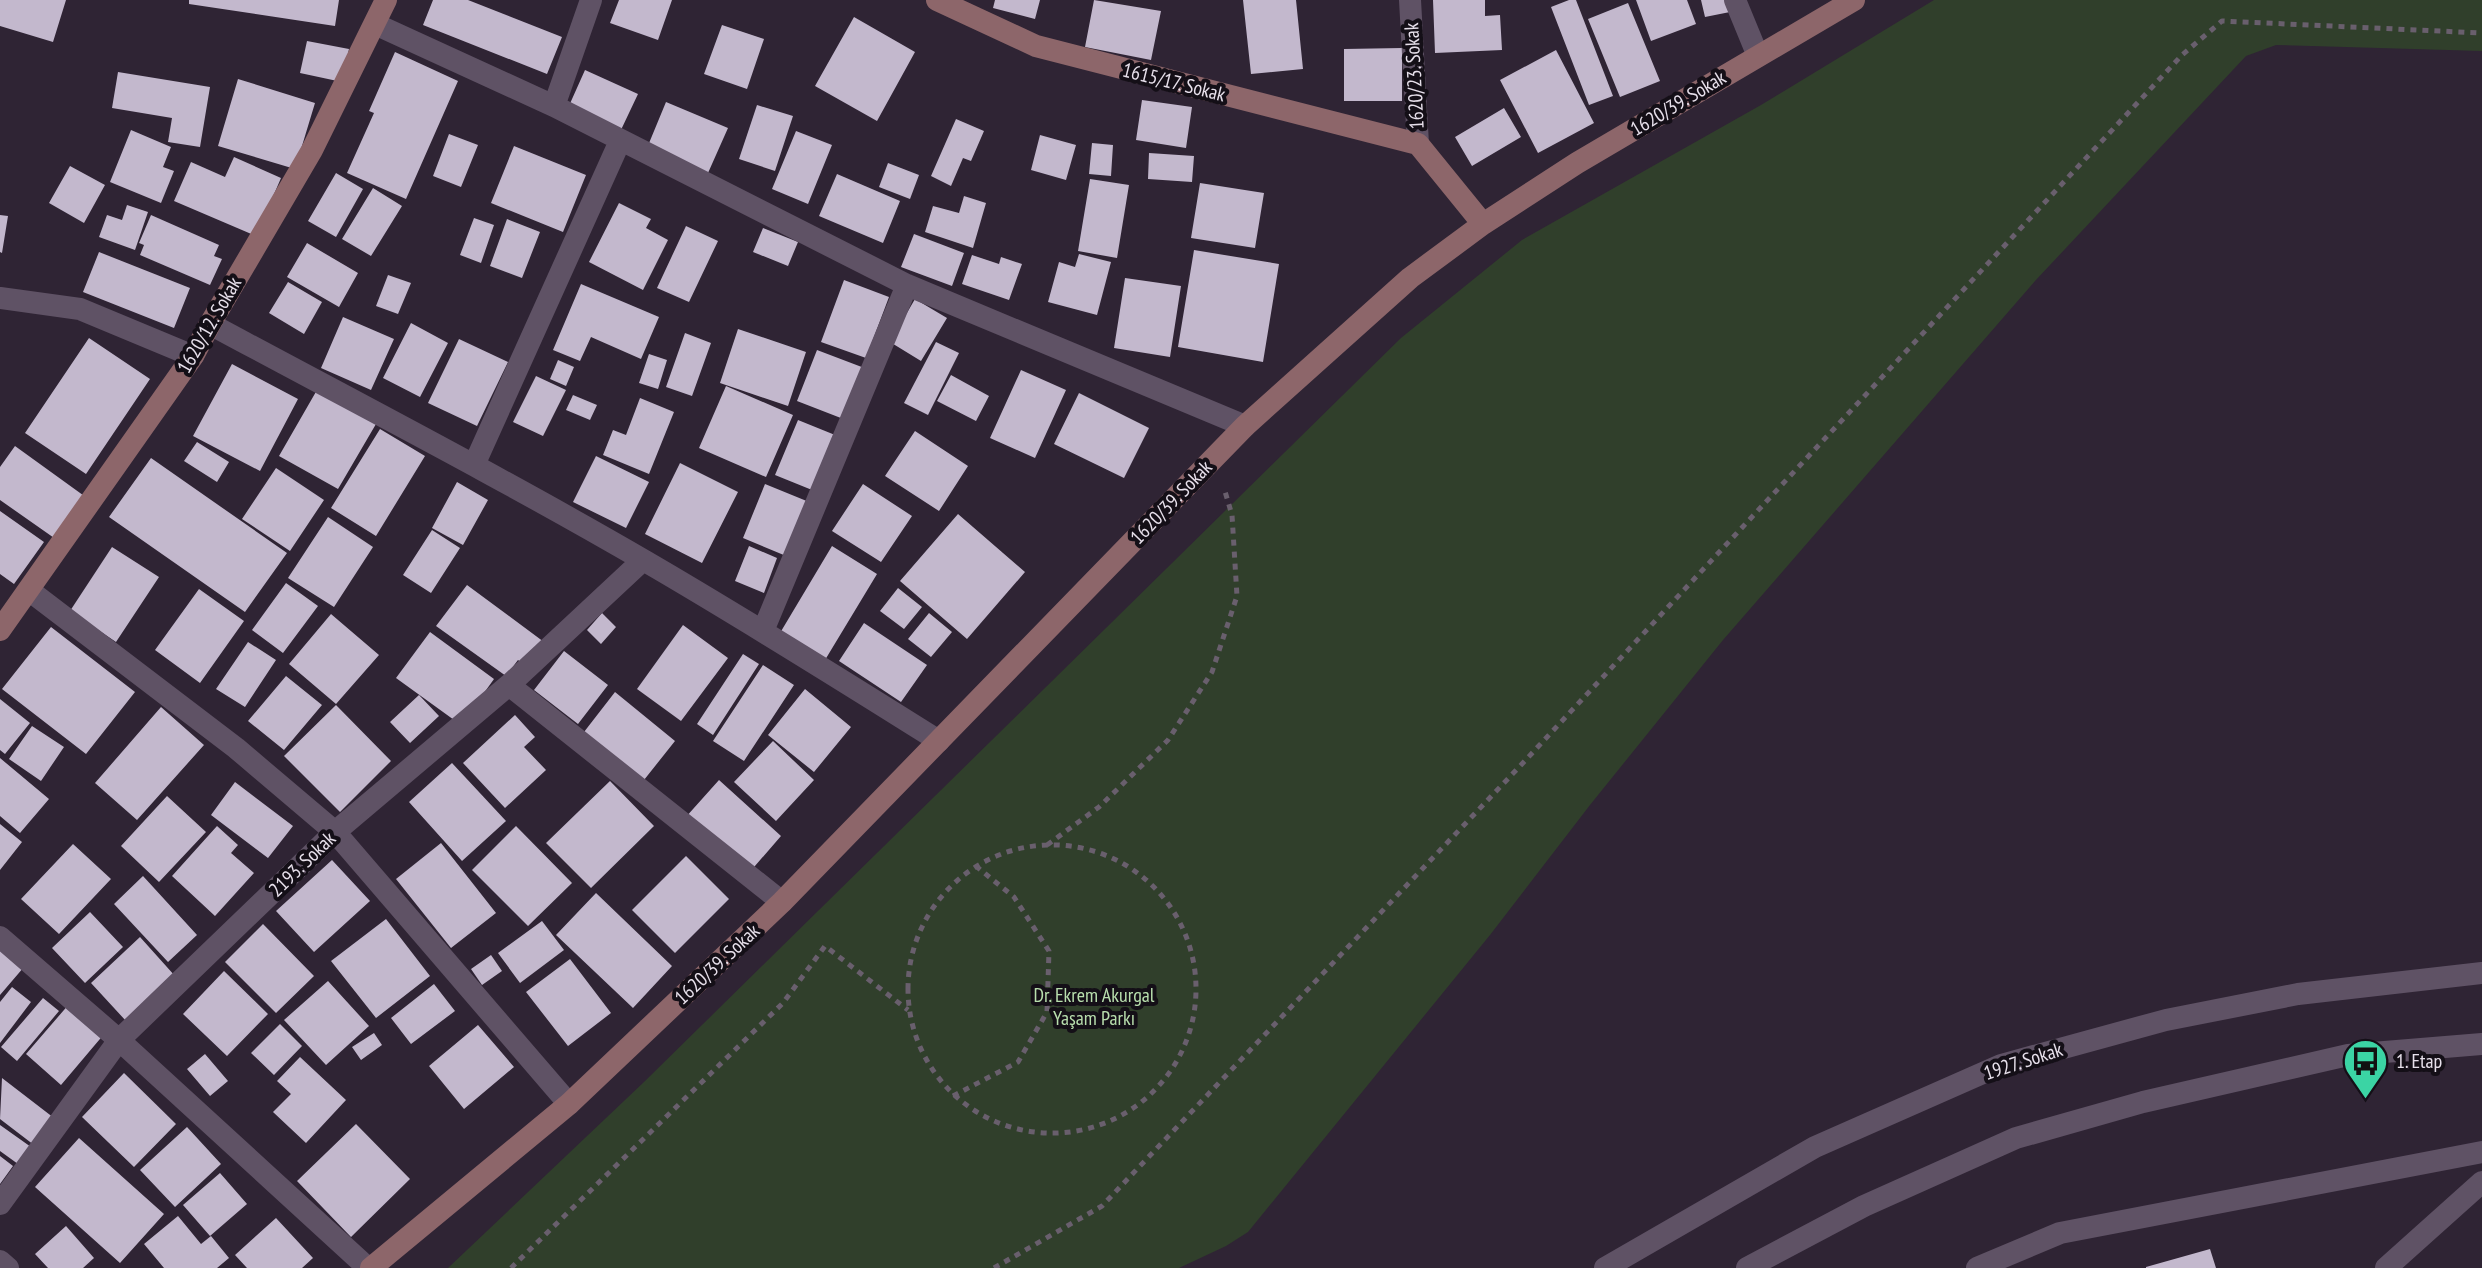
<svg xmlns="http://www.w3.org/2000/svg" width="2482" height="1268" viewBox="0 0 2482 1268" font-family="'PT Sans Narrow',sans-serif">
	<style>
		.green { fill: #303f2b }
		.building { fill: #c3b8cd }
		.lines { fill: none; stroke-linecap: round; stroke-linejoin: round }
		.path { stroke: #695f6d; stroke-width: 5; stroke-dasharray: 6 6; stroke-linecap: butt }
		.minor { stroke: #5f5265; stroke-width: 22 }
		.tertiary { stroke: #5f5265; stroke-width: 22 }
		.secondary { stroke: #8d666a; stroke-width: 22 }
		.labels { text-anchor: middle; stroke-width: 8; stroke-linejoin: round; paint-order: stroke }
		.street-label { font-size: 20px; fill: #e7e0eb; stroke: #140f17 }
		.park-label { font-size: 20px; fill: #b8dead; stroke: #140f17 }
		.poi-label { font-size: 20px; fill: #e7e0eb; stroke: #140f17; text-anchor: start }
	</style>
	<rect width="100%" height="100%" fill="#2f2434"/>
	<path class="green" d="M1934,0H2482V51L2276,45L2246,56L2035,281L1723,640L1590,805L1490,935L1248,1232L1226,1246L1179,1268H448L644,1082L1401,338L1522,240L1761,105Z"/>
	<path class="building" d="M0,0H66L53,42L0,26Z
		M189,0H339L335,26L189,4Z
		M433,0H468L562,37L547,74L423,25Z
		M619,0H672L658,40L610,23Z
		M995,0H1040L1035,19L993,8Z
		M1094,0L1161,11L1151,60L1085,47Z
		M1243,0H1296L1303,69L1251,74Z
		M1433,0H1485V16L1500,15L1502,50L1435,53Z
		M1569,0H1576L1613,96L1589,105L1551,7Z
		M1636,0H1687L1696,24L1651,41Z
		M1701,0H1727L1730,12L1705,17Z
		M1628,3L1660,81L1620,97L1588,19Z
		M854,17L915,52L877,121L815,86Z
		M722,25L764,39L747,89L704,74Z
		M307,41L349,49L342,82L300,73Z
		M1402,48V101H1344V49Z
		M1556,50L1594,123L1538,153L1500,80Z
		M395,52L458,81L406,199L347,173L374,113L369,111Z
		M585,70L638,94L620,132L568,108Z
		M118,72L210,87L200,147L168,142L172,118L112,108Z
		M238,79L315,103L295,169L218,146Z
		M1142,100L1192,107L1186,148L1136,140Z
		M666,102L728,128L708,173L647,148Z
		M757,105L793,116L775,171L739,159Z
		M1504,108L1521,137L1472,166L1455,137Z
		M956,119L984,131L971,161L963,158L951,186L931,176Z
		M131,130L171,147L163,167L174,171L161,203L110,182Z
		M796,131L832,145L808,204L772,189Z
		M449,134L478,145L461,187L433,176Z
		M1040,135L1076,145L1066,180L1031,170Z
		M1092,143L1113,145L1111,176L1089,174Z
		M514,146L586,175L563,232L491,203Z
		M1149,153L1194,156L1192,182L1148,179Z
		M234,157L281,178L256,236L174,201L191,162L225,177Z
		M888,163L919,175L910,199L879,187Z
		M70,166L105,185L84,223L49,203Z
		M336,173L363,189L336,237L308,221Z
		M837,174L900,201L883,243L819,216Z
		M1090,179L1129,185L1117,258L1078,251Z
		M1200,183L1264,193L1255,248L1191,238Z
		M373,188L402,206L371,256L342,239Z
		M964,196L986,203L973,248L925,232L933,206L959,213Z
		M619,203L651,219L646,228L668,240L643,290L589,262Z
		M127,205L148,212L135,250L99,237L107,215L122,220Z
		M0,215L8,216L2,253L0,252Z
		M151,215L219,245L214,256L222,259L210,285L140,255L144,245L139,243Z
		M474,218L494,225L481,263L460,255Z
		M507,219L540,232L522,278L490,266Z
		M686,226L718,241L689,302L657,288Z
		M763,228L798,242L788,266L753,252Z
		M914,234L964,253L952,286L901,267Z
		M307,243L358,273L339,307L287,277Z
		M1194,250L1279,264L1263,362L1178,347Z
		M99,252L190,288L174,328L83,292Z
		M1079,254L1111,262L1097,315L1048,302L1059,262L1075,267Z
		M972,255L999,264L1001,257L1022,264L1009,300L962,284Z
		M388,275L411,283L398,314L376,306Z
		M1125,278L1181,286L1170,357L1114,348Z
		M844,280L889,297L866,358L821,342Z
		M288,282L322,302L304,334L269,313Z
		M581,284L659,317L641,359L591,337L580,361L553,350Z
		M915,299L947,318L921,361L890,342Z
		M343,317L394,339L371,390L321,368Z
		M411,323L448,343L420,397L383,378Z
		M738,329L806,352L788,406L720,383Z
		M685,333L711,343L692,396L666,387Z
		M89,338L150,379L86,474L25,433Z
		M459,339L508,362L477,426L428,403Z
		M936,342L959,353L928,415L904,403Z
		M817,350L867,369L846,420L797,401Z
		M649,354L667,360L658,389L639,383Z
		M558,360L574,367L566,386L550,379Z
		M232,364L298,399L260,471L193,436Z
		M1021,370L1066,390L1035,458L990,438Z
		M951,375L989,396L976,421L937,401Z
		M536,376L566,390L543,436L513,422Z
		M726,386L793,415L766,477L699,448Z
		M317,390L376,424L338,489L279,456Z
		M1079,393L1149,428L1124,478L1054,444Z
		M573,395L597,405L590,420L566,410Z
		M640,398L674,412L649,474L603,455L613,430L626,435Z
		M798,420L840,437L817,492L775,475Z
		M380,429L425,456L376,536L331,508Z
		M915,431L968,466L939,511L885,476Z
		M197,442L229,462L217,482L184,461Z
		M15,446L87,498L57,540L0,500V467Z
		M596,456L649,482L626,528L573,502Z
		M151,458L287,553L245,612L109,517Z
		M680,463L738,492L702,563L645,534Z
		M276,468L324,500L290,551L242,519Z
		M457,482L488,500L463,545L432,528Z
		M765,484L814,504L791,558L743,538Z
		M863,484L912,516L881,562L832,531Z
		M0,511L44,542L14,584L0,574Z
		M958,514L1025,572L967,639L900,581Z
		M328,517L373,547L334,607L288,578Z
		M432,530L460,548L431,593L403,575Z
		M749,546L777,558L764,593L735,581Z
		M832,546L877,574L825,660L780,633Z
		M112,547L159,577L116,642L70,611Z
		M286,583L318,606L283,653L252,630Z
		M467,585L544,642L526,666L518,660L506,676L436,626Z
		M898,588L922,607L904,629L880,611Z
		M199,589L244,621L200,683L155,650Z
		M602,613L616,627L601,644L587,630Z
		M929,613L952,632L931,657L908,639Z
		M331,614L379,655L336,704L289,664Z
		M864,623L927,665L901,702L839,661Z
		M683,625L728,658L681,721L637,689Z
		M51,627L135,692L86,754L2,689Z
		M430,632L494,679L461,725L396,678Z
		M248,642L276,660L245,707L216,689Z
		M564,651L608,685L578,724L534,690Z
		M743,654L759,664L713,735L697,724Z
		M763,665L794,685L744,761L713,741Z
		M286,676L322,705L284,750L248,721Z
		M805,689L851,727L814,772L768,735Z
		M615,692L675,741L644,780L584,732Z
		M419,695L439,716L410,743L390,722Z
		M0,699L30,723L5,754L0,750Z
		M336,705L391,761L340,812L284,756Z
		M161,707L204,745L137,820L95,783Z
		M515,715L535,737L524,747L546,770L505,808L463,763Z
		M32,726L64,747L41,781L9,759Z
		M773,741L814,780L776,821L734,782Z
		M0,758L49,799L20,833L0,816Z
		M452,763L506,821L462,861L409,802Z
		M719,780L781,836L748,874L685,818Z
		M610,781L654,826L591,888L546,843Z
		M235,782L293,826L268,858L211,815Z
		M167,796L206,832L159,882L121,846Z
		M0,824L22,842L0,870Z
		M217,826L238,845L231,853L254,873L215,916L172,876Z
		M516,826L572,883L528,926L472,870Z
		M441,843L496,913L451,948L396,879Z
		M73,844L111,879L59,934L21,899Z
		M686,856L729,899L675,953L632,910Z
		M332,860L370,901L314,952L276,911Z
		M143,876L197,935L168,962L114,904Z
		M596,893L672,966L633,1008L556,935Z
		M90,912L123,947L85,983L52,948Z
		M386,919L430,976L376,1018L331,961Z
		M542,921L564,950L520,983L498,953Z
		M263,924L314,976L276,1013L225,962Z
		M140,937L175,976L126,1021L91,983Z
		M0,946L24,967L0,995Z
		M491,955L502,971L482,985L471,969Z
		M570,959L611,1013L568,1046L526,992Z
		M224,971L268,1014L227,1056L183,1014Z
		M328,981L369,1026L326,1065L284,1020Z
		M434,984L455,1011L411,1044L391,1018Z
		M12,987L31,1002L0,1043V1002Z
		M43,998L59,1011L17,1061L1,1047Z
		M70,1003L105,1033L61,1085L26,1054Z
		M280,1024L302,1046L274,1075L251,1053Z
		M478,1025L514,1067L464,1109L429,1066Z
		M374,1033L382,1045L361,1060L352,1047Z
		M205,1054L228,1081L210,1096L187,1069Z
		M300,1057L346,1100L306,1143L273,1112L291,1094L277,1081Z
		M124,1073L176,1124L134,1167L82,1117Z
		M2,1078L54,1118L34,1145L0,1119Z
		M356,1124L410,1179L351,1237L297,1181Z
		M0,1125L31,1147L18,1164L0,1151Z
		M187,1127L221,1164L175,1207L140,1170Z
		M79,1138L164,1214L120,1263L35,1187Z
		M0,1156L13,1166L0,1184Z
		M220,1173L247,1204L210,1236L183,1205Z
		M178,1216L201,1244L211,1236L229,1258L217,1268H164L144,1244Z
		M276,1218L313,1258L302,1268H247L235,1255Z
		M66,1226L94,1258L83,1268H48L35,1254Z
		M2210,1249L2216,1268H2146V1267Z"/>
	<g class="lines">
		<path class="path" d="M1047,845L1099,807L1168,740L1212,672L1237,596L1232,515L1224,488
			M908 989a144 144 0 1 1 288 0a144 144 0 1 1-288 0Z
			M953,1096L1018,1062L1047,1012L1049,951L1014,897L977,867
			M511,1268L783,1003L825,946L908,1010
			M994,1268L1102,1206L1521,765L2182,55L2222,21L2482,33"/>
		<path class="minor" d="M1735,0L1758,56
			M375,24L554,106L907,285L1245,426
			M554,106L591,0
			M210,324C355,402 502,478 645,561C745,619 842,680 939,741
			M474,465L620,141
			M30,591L236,748L335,832L569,1104
			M763,631L907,285
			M509,685L782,902
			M0,937L119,1040L368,1268
			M0,1204L119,1040L335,832L509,685L643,560
			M0,1261L8,1268
			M1977,1268L2060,1233L2482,1152
			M2386,1268L2482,1182"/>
		<path class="tertiary" d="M1410,0L1418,144
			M0,298L80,309L193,356
			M1605,1268L1815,1147L2001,1065L2166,1020L2298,994L2482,973
			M1747,1268L1864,1206L2016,1138L2143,1102L2348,1055L2482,1044"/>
		<path class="secondary" d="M937,0L1036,46L1418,144L1483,224
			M0,630L193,356L210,324L312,150L386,0
			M371,1268L569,1104L782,902L1245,426L1410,278L1483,224L1577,163L1854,0"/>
	</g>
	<defs>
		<symbol id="bus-pin" viewBox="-11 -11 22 30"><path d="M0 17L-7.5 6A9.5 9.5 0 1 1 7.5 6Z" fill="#3bd4a4" stroke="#140f17"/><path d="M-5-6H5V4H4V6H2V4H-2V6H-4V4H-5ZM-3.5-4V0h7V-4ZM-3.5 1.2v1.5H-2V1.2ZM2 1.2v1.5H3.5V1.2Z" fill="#111"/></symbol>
	</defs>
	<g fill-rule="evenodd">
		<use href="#bus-pin" x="2340" y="1036" width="51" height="69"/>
	</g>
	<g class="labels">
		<g class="street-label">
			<text transform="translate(1414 76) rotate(-93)" y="7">1620/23. Sokak</text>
			<text transform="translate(1174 82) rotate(14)" y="7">1615/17. Sokak</text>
			<text transform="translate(1678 103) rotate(-31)" y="7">1620/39. Sokak</text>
			<text transform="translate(209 325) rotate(-60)" y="7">1620/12. Sokak</text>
			<text transform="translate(1171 502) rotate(-46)" y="7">1620/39. Sokak</text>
			<text transform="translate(302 864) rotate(-44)" y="7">2193. Sokak</text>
			<text transform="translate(717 964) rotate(-43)" y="7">1620/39. Sokak</text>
			<text transform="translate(2023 1061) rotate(-18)" y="7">1927. Sokak</text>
		</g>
		<g class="park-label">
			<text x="1094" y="1002">Dr. Ekrem Akurgal<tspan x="1094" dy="23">Yaşam Parkı</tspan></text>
		</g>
		<g class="poi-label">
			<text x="2396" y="1068">1. Etap</text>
		</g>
	</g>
</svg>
